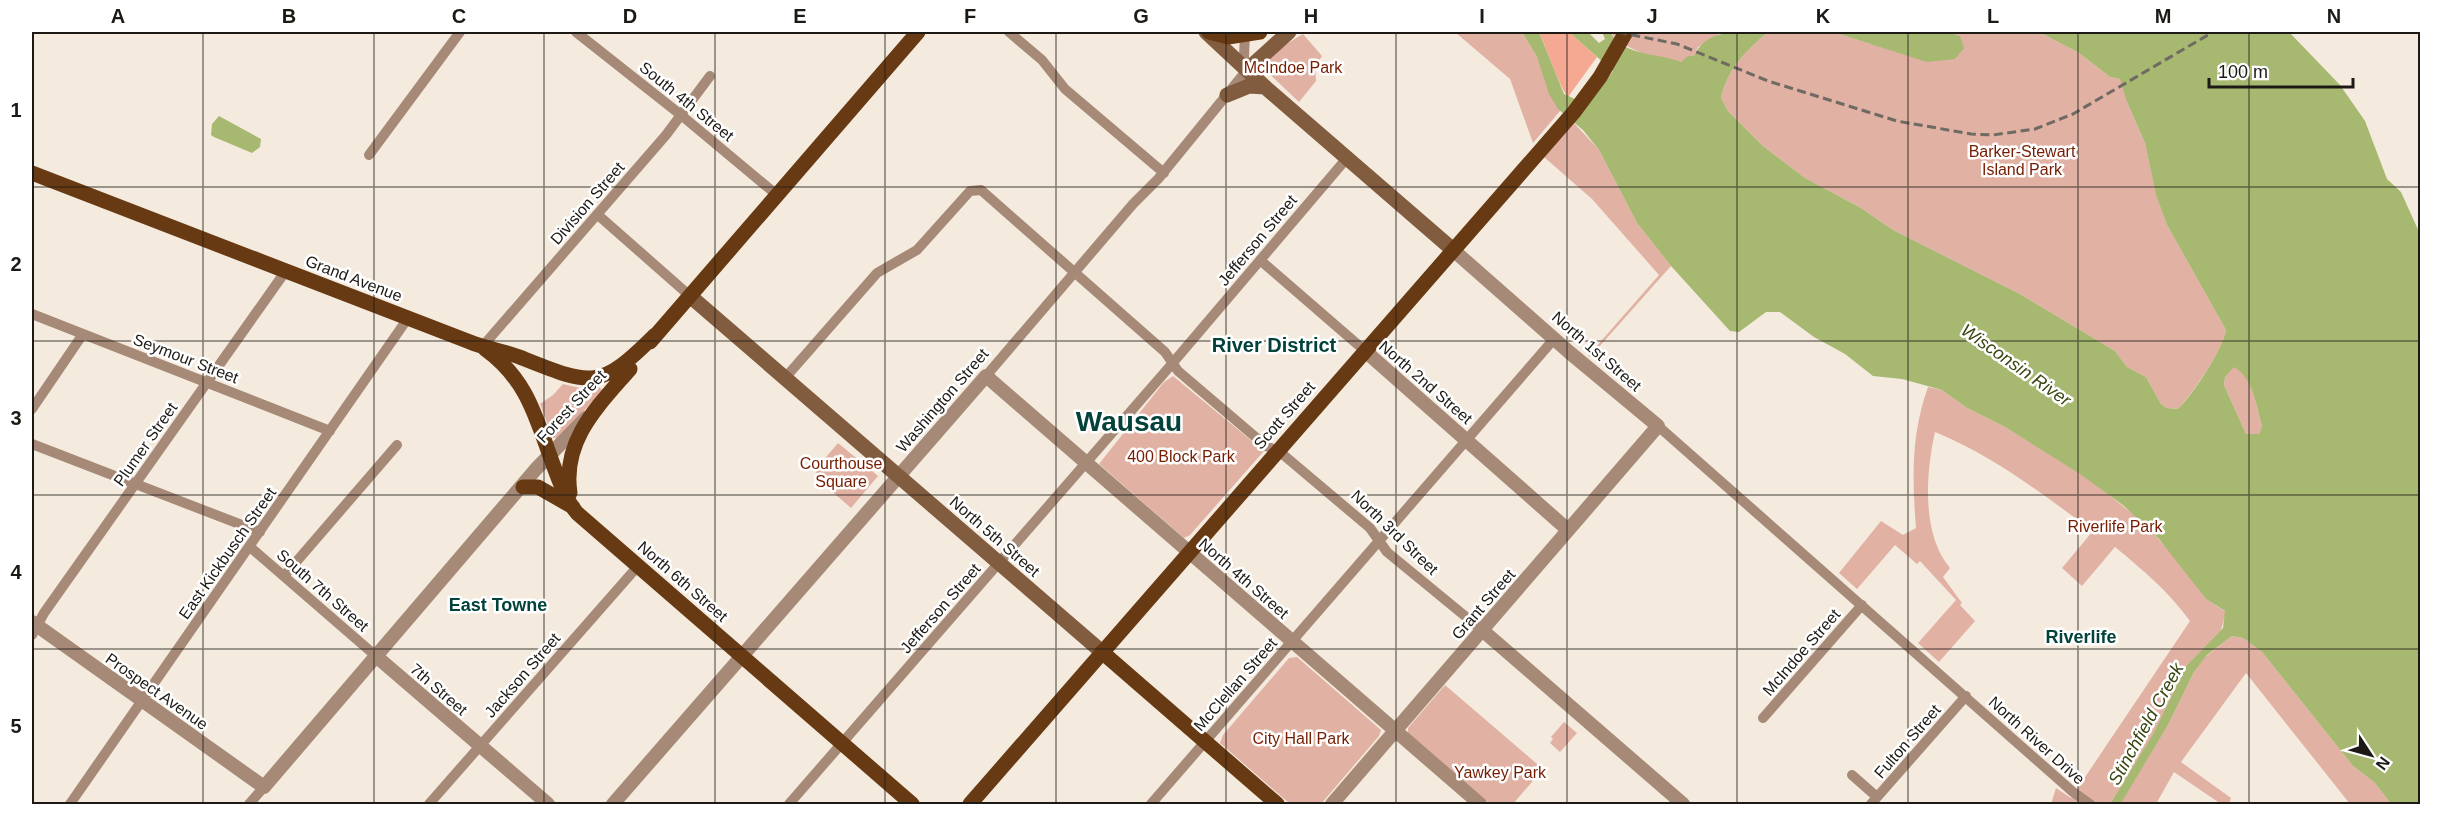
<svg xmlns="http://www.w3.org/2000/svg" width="2452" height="836" viewBox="0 0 2452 836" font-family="Arial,sans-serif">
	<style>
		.green { fill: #e1b1a4 }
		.forest { fill: #f5a892 }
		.water { fill: #a7b871; fill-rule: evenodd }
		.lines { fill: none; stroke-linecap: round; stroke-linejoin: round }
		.minor { stroke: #a68a77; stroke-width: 10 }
		.tertiary { stroke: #a68a77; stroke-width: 14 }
		.secondary { stroke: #825c3f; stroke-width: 15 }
		.primary { stroke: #683a13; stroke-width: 15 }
		.rail { stroke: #6f6a62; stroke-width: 3; stroke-dasharray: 9 4.5; stroke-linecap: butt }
		.grid { fill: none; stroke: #1d1a16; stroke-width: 1.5; stroke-opacity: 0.55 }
		.labels { text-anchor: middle; stroke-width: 5; stroke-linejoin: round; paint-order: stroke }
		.park-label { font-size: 16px; fill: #751d00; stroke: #fff }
		.street-label { font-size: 16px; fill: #1d1a16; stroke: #fff }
		.water-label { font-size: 18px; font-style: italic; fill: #3b4611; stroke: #fff }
		.neighbourhood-label { font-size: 18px; font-weight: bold; fill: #02423b; stroke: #fff }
		.quarter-label { font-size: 20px; font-weight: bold; fill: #02423b; stroke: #fff }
		.town-label { font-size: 28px; font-weight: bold; fill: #02423b; stroke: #fff }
		.neatline { fill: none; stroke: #1d1a16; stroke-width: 2 }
		.grid-label { font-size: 20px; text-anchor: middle; font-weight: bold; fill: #1d1a16 }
	</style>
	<rect width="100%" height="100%" fill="#f4ebde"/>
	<path class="green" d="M1455,32H1522L1537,57L1560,111L1533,143L1510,79Z
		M1610,32H1723L1698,47L1694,56L1681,62L1649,57L1619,42Z
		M1768,32H1833L1871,44L1960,36L1948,32H2039L2079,53L2110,77L2120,79L2126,90L2127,102L2145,143L2156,194L2167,225L2226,330C2222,351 2193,393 2178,409L2167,408L2161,404L2146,377L2127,367L2115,351L2020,294L1893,230L1861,208L1805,178L1763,146L1728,111L1721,98C1728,68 1746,51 1768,32Z
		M1303,34L1322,56L1315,67L1316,81L1299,102L1262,67L1283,46Z
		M1574,123L1599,150L1637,223L1671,266L1590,357L1588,356L1659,275L1592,199L1544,157Z
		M2234,366C2253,378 2256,405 2262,426L2259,434H2246L2224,385L2225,377Z
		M1173,376L1264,451L1190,535L1184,538L1099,464L1164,382Z
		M563,384L580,388L599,387L602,390L561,438H553L540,404L553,395Z
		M1928,387L1942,390L1967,408L2005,427L2087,478L2142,521L2172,554L2206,599L2226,612L2221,630L2186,666L2153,734L2110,804H2051L2056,788L2071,798L2190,621C2170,593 2142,569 2115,547L2082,586L2062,568L2093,531C2042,494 1994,456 1935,432C1926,472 1921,534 1950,568L1943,577L1962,603L1960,605L1975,621L1939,662L1918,643L1956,600L1920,561L1917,564L1895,545L1857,589L1839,573L1881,521L1903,535L1916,528C1912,478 1911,435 1928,387Z
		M838,443L878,476L851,508L821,482L815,470Z
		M2232,636L2243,638L2262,652L2353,766L2375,783L2391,804H2350L2246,673L2181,762L2231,798L2229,804H2221L2174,772L2156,804H2120L2168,725L2194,672L2204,658Z
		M1297,657L1381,730L1379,736L1321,804H1290L1220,743L1223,735L1289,658Z
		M1445,685L1543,769L1513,804H1490L1408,733V728Z
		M1564,722L1577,733L1560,752L1550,743L1553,739L1551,737Z"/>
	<path class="forest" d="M1539,32H1569L1597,57L1568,97C1562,93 1544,42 1539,32Z"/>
	<path class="water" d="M1522,32H1539L1564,94L1575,99L1597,93L1613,71L1569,32H1588L1599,43L1605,39L1602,32H1610C1624,57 1660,53 1681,62L1688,56H1694C1707,27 1741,32 1768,32C1746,51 1728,68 1721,98L1728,111L1763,146L1805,178L1861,208L1893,230L2020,294L2115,351L2127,367L2146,377L2161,404L2167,408L2178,409C2193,394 2222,351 2226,330L2167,225L2156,195L2145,143L2127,102L2120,79L2110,77L2079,53L2039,32H2289L2340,85L2365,121L2387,179L2401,192L2420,234V804H2391L2375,783L2353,766L2262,652L2243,638L2232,636L2207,655L2194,672L2168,725L2123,800L2120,804H2110L2153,734L2186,666L2223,628L2225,611L2206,599L2159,539L2124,506L2080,474L2005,427L1967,408L1942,390L1902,379L1873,376L1845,354L1814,337L1780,312H1766L1739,332L1730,331L1671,266L1637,223L1599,150L1583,130L1558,109L1549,94L1537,57ZM2234,367C2253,378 2256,405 2262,426L2259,434H2246L2224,385L2225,377Z
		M1833,32H1948L1960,36L1964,48L1955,59L1927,62Z
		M219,116L261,139L260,147L252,153L214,137L211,135L212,124Z"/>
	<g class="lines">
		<path class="minor" d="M576,32L681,115L777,195
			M1009,32L1042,60L1065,89L1164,173
			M369,155L460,32
			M598,215L690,296
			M1260,260L1364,350
			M32,314L330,431
			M482,347L666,135L710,76
			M986,376L1133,204L1158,179L1247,70L1244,57L1245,32
			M785,378L877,273L917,250L970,191L981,190L1165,352L1178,371L1266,446L1280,452L1370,528L1387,552L1482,630
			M32,409L83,334
			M1658,426L2073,792L2090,804
			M32,444L260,532
			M250,547L377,657
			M284,576L397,445
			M32,635L44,613L285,272
			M1763,718L1862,605
			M1852,775L1877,797
			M70,804L408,318
			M249,804L264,787
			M429,804L638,566
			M789,804L1165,372L1347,158
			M1151,804L1554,339
			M1871,804L1966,696"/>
		<path class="tertiary" d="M1364,350L1568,530
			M32,622L264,787L536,469L586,418
			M1482,630L1683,804
			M377,657L548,804
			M613,804L986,376L1480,804
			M1332,804L1658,426L1569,352L1452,249"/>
		<path class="secondary" d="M1206,32L1265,87L1452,249
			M1247,70L1289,32
			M1227,95L1249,86L1265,87
			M690,296L1102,652"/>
		<path class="primary" d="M1209,32L1228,37L1260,32
			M32,173L470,342C487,349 505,351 522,358C592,386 600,390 655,335
			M650,342L918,32
			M485,349C529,381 536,419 554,467C560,483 566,500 577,513L912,804
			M523,487H538L573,507
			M570,493C562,440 598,406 630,369
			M1102,652L1277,804
			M970,804L1574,112L1600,77L1626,32"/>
		<path class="rail" d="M1618,32L1677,44L1768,81L1897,121L1971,134L1993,135L2035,129L2073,114L2213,32"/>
	</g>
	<path class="grid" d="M203,32V804M374,32V804M544,32V804M715,32V804M885,32V804M1056,32V804M1226,32V804M1396,32V804M1567,32V804M1737,32V804M1908,32V804M2078,32V804M2249,32V804M32,187H2420M32,341H2420M32,495H2420M32,649H2420"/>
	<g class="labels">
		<g class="park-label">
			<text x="1293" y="73">McIndoe Park</text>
			<text x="2022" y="157">Barker-Stewart<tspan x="2022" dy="18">Island Park</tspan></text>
			<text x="1181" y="462">400 Block Park</text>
			<text x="841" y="469">Courthouse<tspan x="841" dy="18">Square</tspan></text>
			<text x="2115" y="532">Riverlife Park</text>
			<text x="1301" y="744">City Hall Park</text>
			<text x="1500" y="778">Yawkey Park</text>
		</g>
		<g class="street-label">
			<text transform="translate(687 101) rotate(39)" y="6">South 4th Street</text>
			<text transform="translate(587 203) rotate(-49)" y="6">Division Street</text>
			<text transform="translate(1257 240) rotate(-50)" y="6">Jefferson Street</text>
			<text transform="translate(354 278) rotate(21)" y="6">Grand Avenue</text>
			<text transform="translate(1597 351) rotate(41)" y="6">North 1st Street</text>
			<text transform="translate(186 358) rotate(21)" y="6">Seymour Street</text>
			<text transform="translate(1426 382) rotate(41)" y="6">North 2nd Street</text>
			<text transform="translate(942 400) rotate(-49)" y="6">Washington Street</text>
			<text transform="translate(571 406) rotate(-47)" y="6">Forest Street</text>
			<text transform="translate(1284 415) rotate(-49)" y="6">Scott Street</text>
			<text transform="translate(145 444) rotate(-55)" y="6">Plumer Street</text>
			<text transform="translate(1395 532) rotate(44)" y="6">North 3rd Street</text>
			<text transform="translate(995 536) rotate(41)" y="6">North 5th Street</text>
			<text transform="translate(227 553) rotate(-55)" y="6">East Kickbusch Street</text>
			<text transform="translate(1244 578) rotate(41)" y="6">North 4th Street</text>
			<text transform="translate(683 581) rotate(41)" y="6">North 6th Street</text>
			<text transform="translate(323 590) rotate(41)" y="6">South 7th Street</text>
			<text transform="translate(1483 604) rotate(-49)" y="6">Grant Street</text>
			<text transform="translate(940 608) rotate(-49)" y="6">Jefferson Street</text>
			<text transform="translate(1801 652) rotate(-49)" y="6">McIndoe Street</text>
			<text transform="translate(522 675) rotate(-49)" y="6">Jackson Street</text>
			<text transform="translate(1235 684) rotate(-49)" y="6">McClellan Street</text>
			<text transform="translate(439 689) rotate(41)" y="6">7th Street</text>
			<text transform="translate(157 691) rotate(35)" y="6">Prospect Avenue</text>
			<text transform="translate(2037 740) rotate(42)" y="6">North River Drive</text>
			<text transform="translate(1907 741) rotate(-49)" y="6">Fulton Street</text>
		</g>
		<g class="water-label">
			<text transform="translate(2016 365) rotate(35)" y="6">Wisconsin River</text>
			<text transform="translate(2146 724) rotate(-61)" y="6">Stinchfield Creek</text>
		</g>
		<g class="neighbourhood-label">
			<text x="498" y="611">East Towne</text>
			<text x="2081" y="643">Riverlife</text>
		</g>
		<g class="quarter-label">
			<text x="1274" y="352">River District</text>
		</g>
		<g class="town-label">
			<text x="1129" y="431">Wausau</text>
		</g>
	</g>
	<rect width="2452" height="836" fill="none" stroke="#ffffff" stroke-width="66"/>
	<g transform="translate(2371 755) rotate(126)" stroke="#ffffff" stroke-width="4.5" paint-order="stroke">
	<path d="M0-4.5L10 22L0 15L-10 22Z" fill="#1d1a16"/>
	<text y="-9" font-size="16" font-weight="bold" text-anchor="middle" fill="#1d1a16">N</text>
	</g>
	<path d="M2209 78v9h144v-9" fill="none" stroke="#1d1a16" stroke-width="3"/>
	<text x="2218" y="78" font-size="18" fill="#1d1a16" stroke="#ffffff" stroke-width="4.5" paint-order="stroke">100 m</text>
	<rect x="33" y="33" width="2386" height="770" class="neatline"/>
	<g class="grid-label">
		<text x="118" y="23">A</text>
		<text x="289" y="23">B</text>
		<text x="459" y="23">C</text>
		<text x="630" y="23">D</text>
		<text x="800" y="23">E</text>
		<text x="970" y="23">F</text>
		<text x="1141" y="23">G</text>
		<text x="1311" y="23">H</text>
		<text x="1482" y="23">I</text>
		<text x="1652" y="23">J</text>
		<text x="1823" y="23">K</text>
		<text x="1993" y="23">L</text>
		<text x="2163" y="23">M</text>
		<text x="2334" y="23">N</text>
		<text x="16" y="117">1</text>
		<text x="16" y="271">2</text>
		<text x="16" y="425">3</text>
		<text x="16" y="579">4</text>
		<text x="16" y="733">5</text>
	</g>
</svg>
